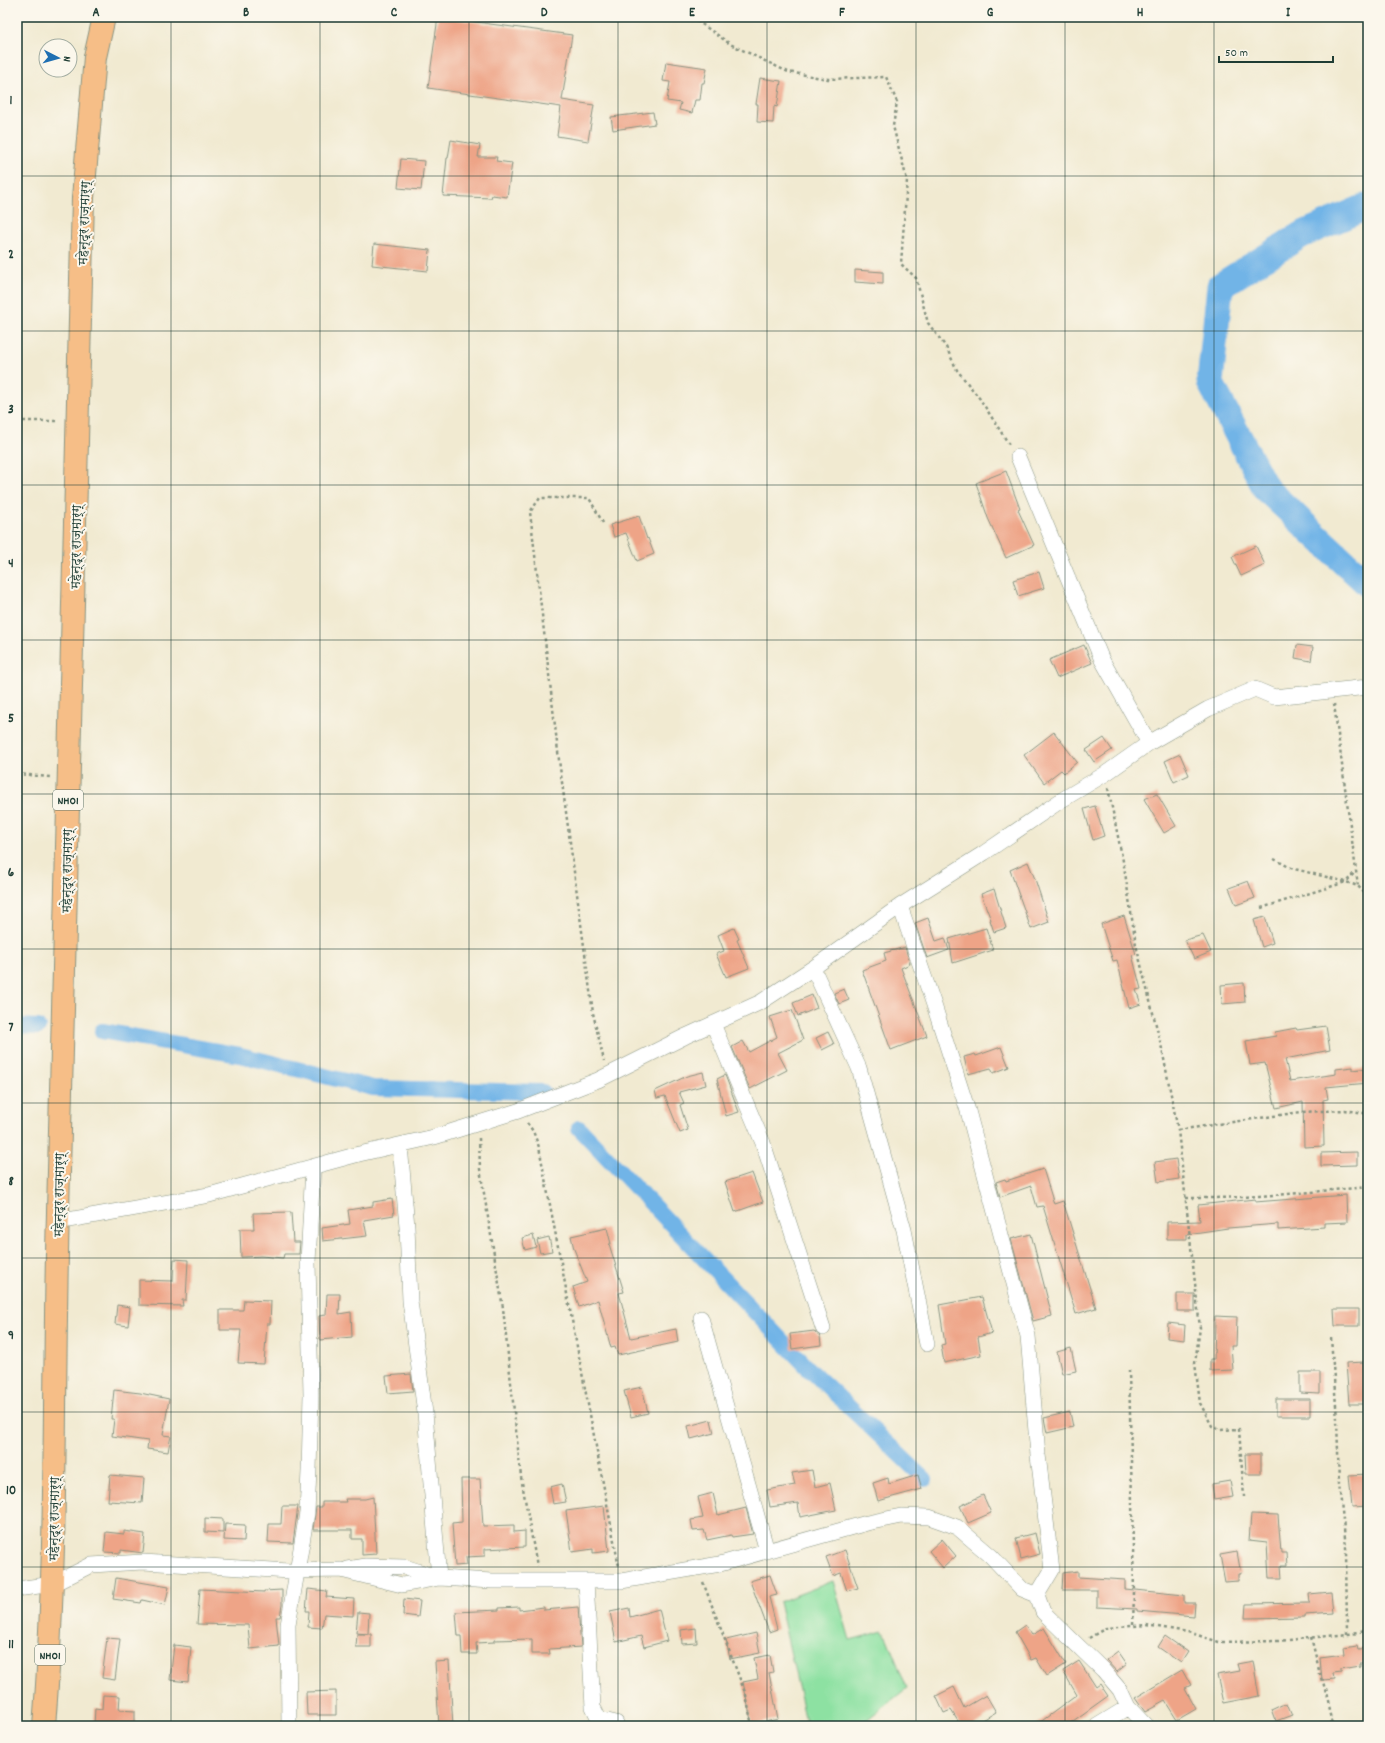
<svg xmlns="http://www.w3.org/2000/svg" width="1385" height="1743" viewBox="0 0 1385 1743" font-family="Dekko,'Playpen Sans Deva',sans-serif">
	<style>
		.green { fill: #8de1a2; stroke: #568f6b }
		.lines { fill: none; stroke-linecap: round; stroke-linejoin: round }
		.canal { stroke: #71b4e7; stroke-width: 16 }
		.river { stroke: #71b4e7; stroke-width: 27 }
		.building { fill: #eea487 }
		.street-casing { stroke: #889482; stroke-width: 16 }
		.highway-casing { stroke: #889482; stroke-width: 24 }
		.path { stroke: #889482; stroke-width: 2.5; stroke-dasharray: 3 3; stroke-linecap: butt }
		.street { stroke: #fff; stroke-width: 15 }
		.highway { stroke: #f6be87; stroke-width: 22 }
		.grid { fill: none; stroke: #1f3d34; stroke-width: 1; stroke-opacity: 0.55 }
		.labels { text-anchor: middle; stroke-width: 4; stroke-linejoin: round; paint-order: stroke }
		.shield { fill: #fbf7ec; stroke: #61756b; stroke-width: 1 }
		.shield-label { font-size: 12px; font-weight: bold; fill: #1f3d34 }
		.street-label { font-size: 13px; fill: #1f3d34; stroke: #fbf7ec }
		.neatline { fill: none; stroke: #1f3d34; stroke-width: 1.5 }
		.grid-label { font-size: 13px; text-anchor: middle; font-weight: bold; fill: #1f3d34 }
	</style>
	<rect width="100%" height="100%" fill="#fbf7ec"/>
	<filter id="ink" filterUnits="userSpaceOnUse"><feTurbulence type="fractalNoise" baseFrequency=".025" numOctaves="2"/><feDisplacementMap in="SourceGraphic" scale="8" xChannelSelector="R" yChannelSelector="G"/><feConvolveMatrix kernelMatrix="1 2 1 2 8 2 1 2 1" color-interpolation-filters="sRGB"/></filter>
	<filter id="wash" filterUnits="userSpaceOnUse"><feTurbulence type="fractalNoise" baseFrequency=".012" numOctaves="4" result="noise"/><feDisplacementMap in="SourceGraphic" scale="16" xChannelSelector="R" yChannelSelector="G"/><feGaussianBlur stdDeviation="0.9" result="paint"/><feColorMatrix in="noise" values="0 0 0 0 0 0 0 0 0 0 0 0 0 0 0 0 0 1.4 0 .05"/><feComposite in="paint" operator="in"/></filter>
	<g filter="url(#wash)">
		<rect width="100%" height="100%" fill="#f1ead1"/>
		<path class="green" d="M833,1581L850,1640L884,1631L907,1688L859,1726H807L779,1602Z"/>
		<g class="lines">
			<path class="canal" d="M17,1026L38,1027
				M102,1031L240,1055L373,1088L543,1092
				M579,1128L810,1370L925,1479"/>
			<path class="river" d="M1368,206L1301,235L1220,286L1210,382L1266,489L1368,584"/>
		</g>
		<g id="blocks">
			<path class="building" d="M438,17L572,35L562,100L594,105L588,141L557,136L561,107L428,88Z
				M666,62L707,68L704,83H702L700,100H695L692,113L679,110L681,103L667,101L670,82L663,81Z
				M760,78L781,81L777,107L774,106L773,123L757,122L758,104H756Z
				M653,112L655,124L613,130L611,117Z
				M451,140L480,145L478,157H497L496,161L512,163L507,197L492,195L491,198L443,196L447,158H448Z
				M401,159L424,161L421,190L398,188Z
				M374,244L430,250L428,271L372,265Z
				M855,270L883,272V284L855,282Z
				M1006,471L1020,509L1018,510L1034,545L1006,558L988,518L976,483Z
				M639,516L647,539L648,538L654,554L637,561L626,533L614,537L610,525Z
				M1256,546L1265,565L1241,576L1232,557Z
				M1039,572L1044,588L1018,596L1013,580Z
				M1084,645L1092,663L1057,678L1049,660Z
				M1297,645L1313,647L1311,661L1295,658Z
				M1054,732L1077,762L1064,773L1061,770L1044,783L1024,755Z
				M1104,738L1112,750L1094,762L1086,750Z
				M1180,754L1189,775L1174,782L1165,761Z
				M1157,794L1176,826L1164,833L1144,799Z
				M1095,806L1104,836L1093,840L1084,809Z
				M1028,862L1035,879L1049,922L1031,929L1010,870Z
				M1248,881L1255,898L1236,905L1229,888Z
				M994,889L1006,928L994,932L990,920H991L981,894Z
				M1124,916L1136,954L1132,955L1141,989L1136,990L1141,1004L1129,1008L1117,960L1113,961L1101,924Z
				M1265,917L1273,943L1262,947L1254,920Z
				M928,918L936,941L945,938L949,950L927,958L915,923Z
				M734,928L739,939L737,940L749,968L726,977L716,954L724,951L718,935Z
				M986,928L993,950L953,963L949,939Z
				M1203,935L1211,952L1194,959L1185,940Z
				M905,947L910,964L901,968L927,1036L891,1050L862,970L886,961L884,953Z
				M1244,983L1245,1002L1222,1004L1221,985Z
				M844,989L849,1000L839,1004L834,993Z
				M812,995L817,1008L798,1016L793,1003Z
				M792,1010L803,1040L778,1053L787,1070L750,1089L732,1047L743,1041L749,1052L777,1037L770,1017Z
				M1326,1026L1330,1050L1285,1059L1290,1081L1336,1074V1069L1353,1067V1070L1368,1068V1083L1326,1087L1328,1099L1323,1100L1324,1146L1304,1147L1303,1102L1276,1108L1265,1063L1250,1065L1246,1041L1276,1036L1275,1032L1296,1028L1297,1030Z
				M828,1032L834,1044L822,1050L816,1038Z
				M1001,1047L1009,1067L993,1073L991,1068L968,1074L964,1057L975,1054L976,1056Z
				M703,1072L706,1085L679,1092L684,1103L680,1105L688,1130L680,1133L665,1096L657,1098L655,1091L687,1076Z
				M725,1075L739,1112L726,1116L717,1079Z
				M1357,1152V1165L1321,1166V1153Z
				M1176,1159L1179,1179L1158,1182L1155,1162Z
				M1043,1169L1054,1204L1063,1201L1096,1308L1076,1314L1043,1206L1037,1207L1031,1186L1000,1197L996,1182L1005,1179L1006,1181Z
				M752,1173L763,1202L735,1212L725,1182Z
				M1346,1195L1347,1222L1324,1223V1227L1278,1230V1224L1228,1228L1187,1234V1239H1167V1222L1200,1221L1198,1205L1255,1199V1202Z
				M392,1199L394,1215L364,1220L367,1236L323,1241L322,1228L350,1224L348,1210L373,1206V1202Z
				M291,1212L293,1242H300L299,1254H284L283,1258L261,1256L241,1257L240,1229H254L253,1213Z
				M607,1228L611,1244H609L624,1292L619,1293L631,1338L676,1329L678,1342L618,1355L615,1347L611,1348L598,1300L579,1307L573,1287L587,1282L574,1249L571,1236Z
				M1031,1234L1052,1316L1033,1321L1011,1239Z
				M533,1235L536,1247L525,1250L522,1238Z
				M549,1237L552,1251L540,1253L537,1240Z
				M174,1259L188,1260L186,1300H182L183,1306L139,1305V1280L173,1281Z
				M327,1294H340L339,1314L351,1312L352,1337L320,1340L319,1316L326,1315Z
				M1177,1294H1195V1311H1177Z
				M982,1297L992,1333L978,1337L981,1355L944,1363L941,1345L945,1344L939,1305Z
				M244,1300L271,1301L270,1324H267L264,1364L238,1363L241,1330H220V1310H243Z
				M117,1305L130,1307L128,1326L115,1324Z
				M1334,1309H1359V1326H1335Z
				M1215,1316L1237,1317L1236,1346H1231L1233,1370L1210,1371V1359H1214Z
				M1168,1323L1185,1325L1184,1340L1167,1338Z
				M814,1331L820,1336L821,1345L792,1349L790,1334Z
				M1071,1348L1076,1371L1062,1374L1057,1352Z
				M1364,1362L1366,1384H1368V1404H1349L1346,1363Z
				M1300,1372H1320V1394L1300,1393Z
				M411,1374L413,1391L388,1393L386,1376Z
				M642,1387L648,1413L631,1417L624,1391Z
				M114,1390L140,1393L169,1399L163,1435L171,1436L168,1452L147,1449L148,1441L112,1436L114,1419H111Z
				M1276,1399H1310V1416H1276Z
				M1070,1412L1073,1427L1047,1433L1044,1418Z
				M711,1420L714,1433L691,1439L688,1426Z
				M1245,1454H1261V1474H1246Z
				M812,1470L815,1487L830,1483L836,1510L800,1517L798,1503L770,1507L767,1490L795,1485L792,1473Z
				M1368,1474V1506L1352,1507L1349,1475Z
				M110,1475L144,1478L142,1503L108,1501Z
				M918,1475L922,1489L878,1501L873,1483L888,1478L889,1484Z
				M461,1479H480L483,1526L514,1525V1532L525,1531V1547L485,1549V1556L466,1557L467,1565L455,1566L452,1523L462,1522Z
				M1230,1481L1233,1497L1214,1500L1212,1484Z
				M562,1484L566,1502L553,1504L550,1487Z
				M713,1493L718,1515L746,1508L753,1534L732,1537L731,1535L707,1540L704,1530L693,1531L691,1520L703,1518L698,1497Z
				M983,1495L991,1513L968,1523L960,1506Z
				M373,1497L376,1554L362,1555V1539H352V1530H313L316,1507H322V1502H346L345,1499H365Z
				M282,1506H298L293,1543L268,1542L269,1524H281Z
				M604,1506L609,1551L593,1553V1549L572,1552L566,1511Z
				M1251,1514L1278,1515L1281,1553H1286L1287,1565H1281L1282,1579H1269L1267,1543L1249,1541Z
				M205,1518L223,1519V1533L205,1532Z
				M225,1524L245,1525L244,1541L224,1540Z
				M124,1531L145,1534L143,1553L121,1550V1553L104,1552L106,1532L124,1534Z
				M1035,1533L1040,1554L1021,1559L1016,1538Z
				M942,1539L956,1556L943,1568L929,1551Z
				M845,1550L858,1588L847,1591L841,1573L833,1576L826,1557Z
				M1237,1552L1241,1574H1238V1581L1225,1582L1220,1555Z
				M1078,1571V1577L1125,1580V1589L1184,1595V1603H1195L1194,1616L1137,1611V1609L1097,1607V1590H1062L1063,1573Z
				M770,1575L777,1595L769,1597L777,1629L769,1632L750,1581Z
				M116,1578L169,1587L165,1605L142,1600L141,1603L113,1599Z
				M200,1589L264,1592V1591L282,1590V1605L280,1617H276L279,1646L250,1649L248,1625L197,1624Z
				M308,1589L327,1591L326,1597L354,1599L353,1616L324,1614L322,1628L308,1627L309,1611H306Z
				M1331,1592L1333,1613L1305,1615V1617L1245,1618L1246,1604L1310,1603L1309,1594Z
				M404,1599L420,1601L418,1617L403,1615Z
				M519,1607V1610L544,1607V1610L578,1607L581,1647L549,1649L550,1654H532V1639L494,1640V1642L476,1643L477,1654H462L461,1636H458L456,1612L499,1610V1608Z
				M629,1608L630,1617L659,1609L667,1641L644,1647L641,1636L616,1642L610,1612Z
				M358,1612L369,1613L368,1634L356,1633Z
				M1025,1625L1032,1635L1044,1628L1066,1664L1047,1676L1036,1658L1031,1660L1015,1632Z
				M696,1628L697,1643L682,1644L681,1630Z
				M756,1633L760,1653L730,1659L726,1640Z
				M357,1634H371V1647H356Z
				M1165,1636L1188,1652L1181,1663L1158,1647Z
				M107,1638L120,1639L115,1680L102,1678Z
				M174,1645L191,1647L188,1682L170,1680Z
				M1357,1645L1358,1649L1368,1648V1663H1360V1666L1342,1669V1672L1333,1673L1334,1679L1322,1680L1320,1658L1344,1655L1343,1647Z
				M1118,1651L1127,1664L1117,1672L1106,1660Z
				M770,1655L773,1672L769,1673L778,1719L752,1725L743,1682L758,1679L754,1658Z
				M449,1661L453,1726H439L435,1662Z
				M1079,1661L1096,1687L1100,1684L1108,1696L1066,1726H1035L1077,1695L1063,1671Z
				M1253,1661L1259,1696L1223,1703L1217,1675L1239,1671L1237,1664Z
				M1182,1670L1191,1686L1185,1689L1196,1709L1177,1720L1165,1701L1145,1712L1135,1698Z
				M954,1687L964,1708L986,1695L996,1712L973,1726H961L951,1710L944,1713L936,1696Z
				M336,1691V1715H307L306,1692Z
				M103,1695L120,1696L119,1710L135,1711V1726H94L95,1708L102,1709Z
				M1287,1703L1292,1715L1276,1721L1272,1710Z"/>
		</g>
	</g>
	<g filter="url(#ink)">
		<use href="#blocks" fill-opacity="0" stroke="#889482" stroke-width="1"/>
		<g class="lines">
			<defs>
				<path id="street" d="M1018,457L1102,660L1149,743
					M900,906L984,853L1060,801L1105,774L1149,743L1208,709L1255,689L1274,697L1368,687
					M813,968L859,1068L904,1230L927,1344
					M713,1024L763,1143L823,1328
					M57,1222L209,1195L359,1154L434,1137L518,1111L598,1080L686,1036L761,1002L813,968L900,906L933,1002L968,1111L1028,1336L1038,1455L1052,1570L1037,1595
					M701,1318L767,1551
					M348,1569L366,1566L405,1567L439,1578L425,1413L410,1301L407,1227L400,1145
					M586,1582L593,1707L599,1719L616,1723L617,1726
					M17,1589L53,1584L91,1565L143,1562L289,1571L341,1570L402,1585L439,1578L492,1581H621L720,1564L867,1523L901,1516L929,1517L957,1527L991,1556L1022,1589L1037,1595L1043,1612L1103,1670L1120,1690L1128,1707L1146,1726
					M289,1726L288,1625L307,1513L309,1471L311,1395L308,1262L313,1167
					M1097,1726L1128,1707"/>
				<path id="highway" d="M44,1726C58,1555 53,1383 58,1212C66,874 75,536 83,198L95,57L104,17"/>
			</defs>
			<use href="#street" class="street-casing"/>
			<use href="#highway" class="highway-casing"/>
			<path class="path" d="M692,17L730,44L788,72L828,79L886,77L897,102L893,126L907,180L901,264L916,278L928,323L946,347L957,370L980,399L1010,446
				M17,421H59
				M603,523L589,498H540L530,512L559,760L593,1013L604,1061
				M1334,704L1358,886
				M17,774L50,777
				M1108,788L1124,866L1136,945L1162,1049L1178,1130L1200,1328L1195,1363L1200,1403L1212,1426L1220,1430L1239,1429L1244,1497
				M1274,859L1291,868L1346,882L1356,871
				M1261,908L1346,882L1358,886L1368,897
				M527,1123L533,1131L539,1147L619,1567
				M1178,1130L1301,1112L1345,1110L1364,1113L1366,1134V1180L1368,1182
				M479,1138L480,1169L503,1308L521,1477L537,1566
				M1186,1198C1247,1199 1307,1192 1368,1187
				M1331,1338L1337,1419L1339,1484L1346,1547L1347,1634
				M1129,1370L1134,1592L1133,1626
				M703,1582L746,1695L752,1726
				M1311,1637L1333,1726
				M1089,1638L1106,1628L1146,1625L1188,1632L1219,1642L1278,1641L1368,1632"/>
			<use href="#street" class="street"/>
			<use href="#highway" class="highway"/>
		</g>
	</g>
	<path class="grid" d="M171,17V1726M320,17V1726M469,17V1726M618,17V1726M767,17V1726M916,17V1726M1065,17V1726M1214,17V1726M17,176H1368M17,331H1368M17,485H1368M17,640H1368M17,794H1368M17,949H1368M17,1103H1368M17,1258H1368M17,1412H1368M17,1567H1368"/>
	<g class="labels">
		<g class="shield">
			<rect x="53" y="790" width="30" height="20" rx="3"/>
			<rect x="35" y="1645" width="30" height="20" rx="3"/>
		</g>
		<g class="shield-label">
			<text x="68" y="804">NH01</text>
			<text x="50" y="1659">NH01</text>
		</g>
		<g class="street-label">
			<text transform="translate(83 223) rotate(-88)" y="5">महेन्द्र राज्मार्ग्</text>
			<text transform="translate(75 547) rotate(-89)" y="5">महेन्द्र राज्मार्ग्</text>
			<text transform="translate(66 871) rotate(-89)" y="5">महेन्द्र राज्मार्ग्</text>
			<text transform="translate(58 1195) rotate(-89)" y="5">महेन्द्र राज्मार्ग्</text>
			<text transform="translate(53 1519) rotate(-89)" y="5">महेन्द्र राज्मार्ग्</text>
		</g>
	</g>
	<rect width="1385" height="1743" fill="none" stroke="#fbf7ec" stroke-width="44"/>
	<g transform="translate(58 58) rotate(96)"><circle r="19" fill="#fbf7ec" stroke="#a3ada2"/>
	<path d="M0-3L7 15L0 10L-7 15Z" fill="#1f6fb2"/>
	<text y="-6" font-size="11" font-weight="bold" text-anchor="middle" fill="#1f3d34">N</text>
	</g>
	<path d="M1219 56v6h114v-6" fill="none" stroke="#1f3d34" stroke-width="2"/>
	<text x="1225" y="56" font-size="12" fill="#1f3d34" stroke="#fbf7ec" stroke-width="3" paint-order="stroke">50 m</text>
	<rect x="22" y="22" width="1341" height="1699" class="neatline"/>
	<g class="grid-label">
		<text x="96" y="16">A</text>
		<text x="246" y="16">B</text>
		<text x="394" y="16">C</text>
		<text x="544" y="16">D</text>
		<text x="692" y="16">E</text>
		<text x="842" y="16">F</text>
		<text x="990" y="16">G</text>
		<text x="1140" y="16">H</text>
		<text x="1288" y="16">I</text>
		<text x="11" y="104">1</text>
		<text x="11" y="258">2</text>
		<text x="11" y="413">3</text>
		<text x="11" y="567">4</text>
		<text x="11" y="722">5</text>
		<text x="11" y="876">6</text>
		<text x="11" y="1031">7</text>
		<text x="11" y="1185">8</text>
		<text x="11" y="1339">9</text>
		<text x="11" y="1494">10</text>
		<text x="11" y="1648">11</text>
	</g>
</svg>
